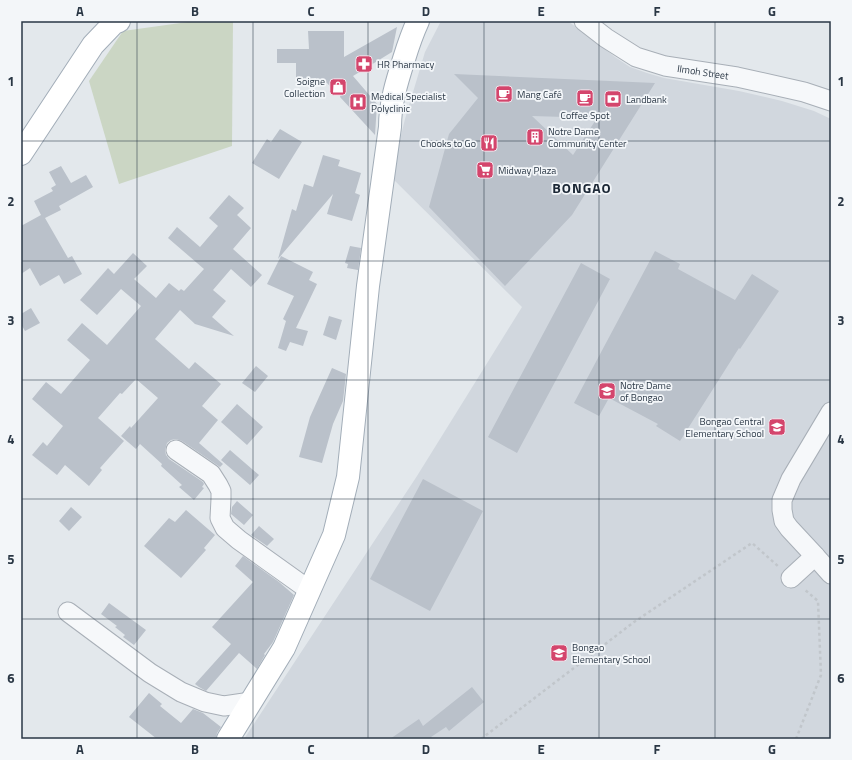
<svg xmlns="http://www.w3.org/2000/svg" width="852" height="760" viewBox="0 0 852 760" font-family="'Titillium Web',sans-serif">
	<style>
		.built { fill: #d1d7de }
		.green { fill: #cbd6c4 }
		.building { fill: #bac1ca; fill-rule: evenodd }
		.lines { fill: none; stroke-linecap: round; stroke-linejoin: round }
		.minor-casing { stroke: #a8afb7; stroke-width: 21 }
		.major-casing { stroke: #a2adb8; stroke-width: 24 }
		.path { stroke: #c1c6cb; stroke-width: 2.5; stroke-dasharray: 3 3; stroke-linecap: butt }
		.minor { stroke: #f6f8fa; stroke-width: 19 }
		.major { stroke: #fff; stroke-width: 22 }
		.grid { fill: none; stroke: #2a3745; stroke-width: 1; stroke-opacity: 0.55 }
		.labels { text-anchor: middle; stroke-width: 3.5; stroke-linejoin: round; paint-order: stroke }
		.poi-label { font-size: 10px; fill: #2a3745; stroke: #f3f6f9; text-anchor: start }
		.street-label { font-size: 10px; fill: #2a3745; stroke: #f3f6f9 }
		.district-label { font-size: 14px; font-weight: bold; letter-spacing: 1px; fill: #1c2836; stroke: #f3f6f9 }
		.neatline { fill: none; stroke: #2a3745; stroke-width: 1.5 }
		.grid-label { font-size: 13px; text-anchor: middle; font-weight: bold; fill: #2a3745 }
	</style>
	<rect width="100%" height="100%" fill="#e3e8ec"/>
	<path class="built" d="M441,21H568L615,57L630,67L647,73L664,78L739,91L782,101L814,111L831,119V739H244L417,476L522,307L391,177L405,119L425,52Z"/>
	<path class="green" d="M195,21H233L232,146L119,184L89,81L123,31Z"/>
	<path class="building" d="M397,27L392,52L353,76L377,104L375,135L340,97L343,86L341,85L336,93L327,83H296V63H277V49H309L308,31H344V57Z
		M454,74L655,83L572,215L505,286L429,207L449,134L478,98ZM532,116L597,118L573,155Z
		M280,129L302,142L279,179L252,163L267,139L271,142Z
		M323,155L340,160L338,166L361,173L355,193L360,195L352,221L327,214L333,194L278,259L292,209L296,211L304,184L313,187Z
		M61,166L71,183L86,175L93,187L59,206L61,210L45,218L68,258L72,256L82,274L64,284L59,275L40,286L30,268L21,274V226L41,215L34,201L53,191L51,188L56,185L49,172Z
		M229,195L244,208L237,215L251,228L233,249L262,275L251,287L231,269L213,290L226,301L212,317L234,336L195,324L180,310L155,339L189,369L195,362L221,384L202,406L218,420L199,443L223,464L220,467L182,441L176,439L171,440L167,443L165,450L166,455L169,459L203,482L204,484L202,487L204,488L194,500L179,487L182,485L161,466L162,464L140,444L136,449L121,436L130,426L131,428L158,398L136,379L122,394L120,393L98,418L124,441L100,468L102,470L89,486L65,465L57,475L32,455L43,442L47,446L63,426L32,399L46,382L61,394L90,360L67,340L82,323L107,345L141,306L121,289L97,315L80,300L108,268L114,274L133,253L147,266L134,279L156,298L169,283L179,291L181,289L184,291L204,269L168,238L177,227L200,247L218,226L209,218Z
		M350,246L361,248L358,270L347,268L348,264L345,263Z
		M655,251L680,264L678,269L735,300L752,274L779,291L740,349L739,348L680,441L656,426L658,424L609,398L599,416L574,403Z
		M281,256L313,272L309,280L317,284L296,328L308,331L303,346L290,342L286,351L278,348L286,321L283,319L294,296L267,284Z
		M581,263L610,279L517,453L488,437Z
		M31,308L40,323L25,331L21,324V314Z
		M329,316L342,320L336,340L323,335Z
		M256,366L268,376L255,392L242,383Z
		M332,368L346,374L343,401L333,424L322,463L299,457L310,417Z
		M237,404L263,427L247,445L221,422Z
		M230,450L259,475L250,485L221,460Z
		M423,479L483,511L430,611L370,579Z
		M237,501L253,515L244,525L231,514L232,507Z
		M71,507L82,517L69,531L59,521Z
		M186,510L215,535L204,548L206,550L181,578L144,546L169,518L175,522Z
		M259,526L274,539L267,546L251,535Z
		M243,556L279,582L294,595L273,642L264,654L265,655L257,669L239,653L206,691L199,687L195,684L231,644L212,627L253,582L235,566Z
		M109,603L146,630L134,645L123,637L125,635L115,627L117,626L101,614Z
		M472,687L484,702L449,731L446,727L431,737L433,739H390L419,719L423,726Z
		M149,693L162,704L160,706L181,723L193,709L203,713L221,727L217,733L216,739H157L129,717Z"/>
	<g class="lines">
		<defs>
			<g id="minor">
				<path id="s1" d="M584,21L606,38L636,57L665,66L737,77L804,92L831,101"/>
				<path d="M176,450L211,474L218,485L221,491V499L220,518L225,528L239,540L309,590"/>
				<path d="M815,556L831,574"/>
				<path d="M791,578L815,556L789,528L784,521L782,510V500L791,479L831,412"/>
				<path d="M68,612L150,673L181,692L205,702L224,706L251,702"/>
			</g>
			<path id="major" d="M21,154L93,45L114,23L119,21
				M228,739L284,648L334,535L348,477L368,286L390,127C390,103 397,81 404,59C408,46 412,34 418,21"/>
		</defs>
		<use href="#minor" class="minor-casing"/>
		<use href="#major" class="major-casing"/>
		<path class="path" d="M481,739L634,622L752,543L779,567
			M796,739L821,675L818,601L804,589"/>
		<use href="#minor" class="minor"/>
		<use href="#major" class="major"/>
	</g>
	<path class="grid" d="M137,21V739M253,21V739M368,21V739M484,21V739M599,21V739M715,21V739M21,141H831M21,261H831M21,380H831M21,499H831M21,619H831"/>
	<defs>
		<symbol id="pharmacy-square" viewBox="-11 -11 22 22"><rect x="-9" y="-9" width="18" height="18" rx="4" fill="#d4456c" stroke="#f3f6f9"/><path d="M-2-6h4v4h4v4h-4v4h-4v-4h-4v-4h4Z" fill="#fff"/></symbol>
		<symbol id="shop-square" viewBox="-11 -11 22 22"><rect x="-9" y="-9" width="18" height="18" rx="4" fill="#d4456c" stroke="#f3f6f9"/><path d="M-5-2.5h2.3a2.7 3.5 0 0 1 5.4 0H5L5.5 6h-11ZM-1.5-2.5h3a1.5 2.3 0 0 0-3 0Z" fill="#fff"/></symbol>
		<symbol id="cafe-square" viewBox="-11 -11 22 22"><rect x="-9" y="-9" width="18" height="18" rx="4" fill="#d4456c" stroke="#f3f6f9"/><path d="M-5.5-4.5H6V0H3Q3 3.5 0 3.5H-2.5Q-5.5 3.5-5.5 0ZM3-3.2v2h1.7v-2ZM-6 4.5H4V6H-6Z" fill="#fff"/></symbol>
		<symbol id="bank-square" viewBox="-11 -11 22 22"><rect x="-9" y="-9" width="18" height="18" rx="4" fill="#d4456c" stroke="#f3f6f9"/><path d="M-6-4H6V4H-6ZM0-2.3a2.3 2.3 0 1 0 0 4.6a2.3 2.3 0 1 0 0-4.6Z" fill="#fff"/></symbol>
		<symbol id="hospital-square" viewBox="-11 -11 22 22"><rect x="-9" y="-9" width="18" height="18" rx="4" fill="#d4456c" stroke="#f3f6f9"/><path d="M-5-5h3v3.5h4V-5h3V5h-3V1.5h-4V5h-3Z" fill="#fff"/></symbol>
		<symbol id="building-square" viewBox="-11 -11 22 22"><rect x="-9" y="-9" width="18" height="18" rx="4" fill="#d4456c" stroke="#f3f6f9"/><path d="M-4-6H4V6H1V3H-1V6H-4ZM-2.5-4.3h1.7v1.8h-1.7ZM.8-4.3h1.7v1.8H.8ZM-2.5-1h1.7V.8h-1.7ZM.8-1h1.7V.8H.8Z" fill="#fff"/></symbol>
		<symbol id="restaurant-square" viewBox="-11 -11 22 22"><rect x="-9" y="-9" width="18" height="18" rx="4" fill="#d4456c" stroke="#f3f6f9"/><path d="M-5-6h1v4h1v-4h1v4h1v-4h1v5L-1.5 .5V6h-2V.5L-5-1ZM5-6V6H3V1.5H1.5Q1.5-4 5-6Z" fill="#fff"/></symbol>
		<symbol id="supermarket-square" viewBox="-11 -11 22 22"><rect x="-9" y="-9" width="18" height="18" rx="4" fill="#d4456c" stroke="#f3f6f9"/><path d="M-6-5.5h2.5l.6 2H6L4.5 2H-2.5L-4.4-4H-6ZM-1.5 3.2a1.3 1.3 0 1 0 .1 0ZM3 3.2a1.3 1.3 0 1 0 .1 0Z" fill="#fff"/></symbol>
		<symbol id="school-square" viewBox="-11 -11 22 22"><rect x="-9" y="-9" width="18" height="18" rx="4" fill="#d4456c" stroke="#f3f6f9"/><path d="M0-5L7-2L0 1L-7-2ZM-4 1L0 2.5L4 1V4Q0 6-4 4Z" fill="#fff"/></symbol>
	</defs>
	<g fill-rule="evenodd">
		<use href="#pharmacy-square" x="354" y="54" width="20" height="20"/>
		<use href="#shop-square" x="328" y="77" width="20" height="20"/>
		<use href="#cafe-square" x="494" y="84" width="20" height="20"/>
		<use href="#cafe-square" x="575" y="88" width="20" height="20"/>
		<use href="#bank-square" x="603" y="89" width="20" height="20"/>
		<use href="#hospital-square" x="348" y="92" width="20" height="20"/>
		<use href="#building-square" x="525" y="127" width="20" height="20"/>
		<use href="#restaurant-square" x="479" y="133" width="20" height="20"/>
		<use href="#supermarket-square" x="475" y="160" width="20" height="20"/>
		<use href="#school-square" x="597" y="381" width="20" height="20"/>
		<use href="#school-square" x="767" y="417" width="20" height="20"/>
		<use href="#school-square" x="549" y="643" width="20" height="20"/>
	</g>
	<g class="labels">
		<g class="poi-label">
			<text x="377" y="68">HR Pharmacy</text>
			<text x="325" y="85" text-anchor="end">Soigne<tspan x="325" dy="12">Collection</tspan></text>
			<text x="517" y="98">Mang Café</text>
			<text x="371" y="100">Medical Specialist<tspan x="371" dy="12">Polyclinic</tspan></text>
			<text x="626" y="103">Landbank</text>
			<text x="585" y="119" text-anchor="middle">Coffee Spot</text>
			<text x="548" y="135">Notre Dame<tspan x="548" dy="12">Community Center</tspan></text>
			<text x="476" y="147" text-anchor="end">Chooks to Go</text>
			<text x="498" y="174">Midway Plaza</text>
			<text x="620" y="389">Notre Dame<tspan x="620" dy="12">of Bongao</tspan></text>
			<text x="764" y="425" text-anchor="end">Bongao Central<tspan x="764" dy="12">Elementary School</tspan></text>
			<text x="572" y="651">Bongao<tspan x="572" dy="12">Elementary School</tspan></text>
		</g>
		<g class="street-label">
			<text dy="4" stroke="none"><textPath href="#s1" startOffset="132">Ilmoh Street</textPath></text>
		</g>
		<g class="district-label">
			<text x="582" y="193">BONGAO</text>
		</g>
	</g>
	<rect width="852" height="760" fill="none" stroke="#f3f6f9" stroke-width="44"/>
	<rect x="22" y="22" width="808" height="716" class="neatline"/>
	<g class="grid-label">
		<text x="80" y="16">A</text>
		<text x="195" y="16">B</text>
		<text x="311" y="16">C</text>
		<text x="426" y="16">D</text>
		<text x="541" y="16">E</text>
		<text x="657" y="16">F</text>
		<text x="772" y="16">G</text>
		<text x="11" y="86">1</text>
		<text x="841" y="86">1</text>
		<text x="11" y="206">2</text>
		<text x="841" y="206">2</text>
		<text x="11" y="325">3</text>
		<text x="841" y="325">3</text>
		<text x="11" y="444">4</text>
		<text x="841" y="444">4</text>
		<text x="11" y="564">5</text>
		<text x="841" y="564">5</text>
		<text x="11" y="683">6</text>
		<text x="841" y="683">6</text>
		<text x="80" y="754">A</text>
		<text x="195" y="754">B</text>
		<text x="311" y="754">C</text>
		<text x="426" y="754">D</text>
		<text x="541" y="754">E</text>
		<text x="657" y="754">F</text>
		<text x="772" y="754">G</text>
	</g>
</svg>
